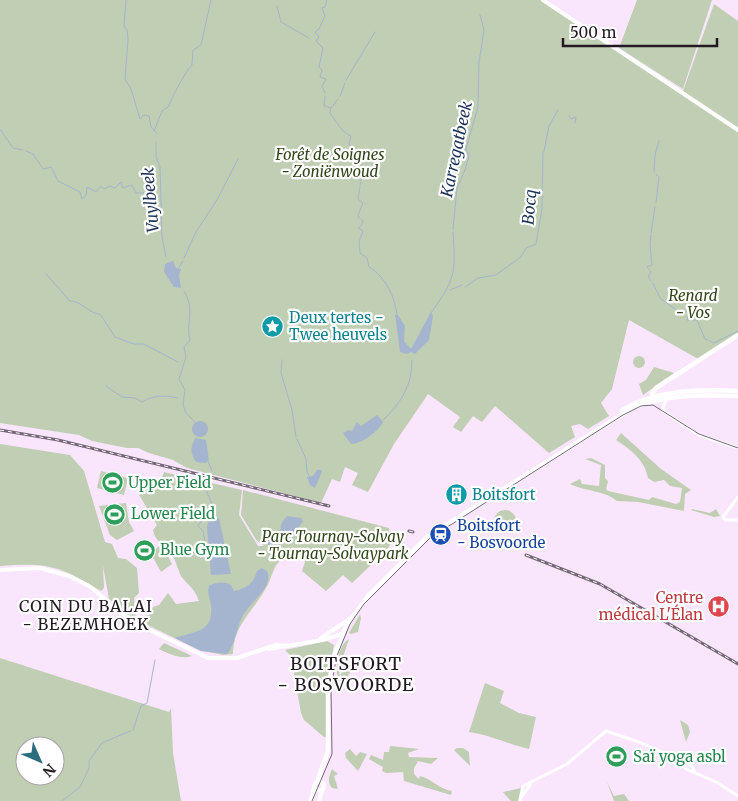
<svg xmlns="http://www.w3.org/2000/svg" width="738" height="801" viewBox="0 0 738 801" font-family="Merriweather,serif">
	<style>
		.green { fill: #c0ceb3; fill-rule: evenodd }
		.water { fill: #a5b5cf }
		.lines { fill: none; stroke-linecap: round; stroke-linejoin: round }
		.stream { stroke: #a5b5cf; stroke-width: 1 }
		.tertiary { stroke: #fff; stroke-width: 3 }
		.secondary { stroke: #fff; stroke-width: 4 }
		.primary { stroke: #fff; stroke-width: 4.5 }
		.tram { stroke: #756877; stroke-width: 1 }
		.rail-casing { stroke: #756877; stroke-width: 3 }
		.rail { stroke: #fff; stroke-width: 1; stroke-dasharray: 4; stroke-linecap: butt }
		.labels { text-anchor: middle; stroke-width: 4.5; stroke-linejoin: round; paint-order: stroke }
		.park-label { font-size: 15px; font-style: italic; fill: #31451a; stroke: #fff }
		.culture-label { font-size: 15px; fill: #0d838f; stroke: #fff; text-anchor: start }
		.leisure-label { font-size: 15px; fill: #27864d; stroke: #fff; text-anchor: start }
		.transit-label { font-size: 15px; fill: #164399; stroke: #fff; text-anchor: start }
		.health-label { font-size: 15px; fill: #be3a42; stroke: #fff; text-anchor: end }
		.water-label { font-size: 16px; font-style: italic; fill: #1c3257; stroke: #fff }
		.neighbourhood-label { font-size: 16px; letter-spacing: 1px; fill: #221923; stroke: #fff }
		.quarter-label { font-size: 18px; letter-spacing: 1px; fill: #221923; stroke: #fff }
	</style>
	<rect width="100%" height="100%" fill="#f9e5fc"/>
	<path class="green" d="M0,0H545L683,91L714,4L738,21V335L700,360L629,320L612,389L601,403L609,416L588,429L580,424L571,426L575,437L549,453L495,406L482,422L473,416L461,432L453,427L460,417L428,394L394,444L368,492L352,485L358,473L345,467L340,482L332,479L321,503L187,468L173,460L149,453L138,448H127L92,441L79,435L0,423Z
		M637,0H712L683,89L619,48Z
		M633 362a6 6 0 1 1 12 0a6 6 0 1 1-12 0Z
		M654,367L674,373L643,395L639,384L646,380Z
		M621,433L661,469L691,490L685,494L684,511L638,502L617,501C606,491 584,491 570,484L580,479L582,484L599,486L601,465L585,459L591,458L605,465V478L608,481L606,489L608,491L649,500L652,497L676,504L680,502L682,488L670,486L664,480L654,482L648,478C645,460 630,449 616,440Z
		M0,444L70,455L84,471L105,542L112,544L118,558L126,559L137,568L139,593L134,598L135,615L138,617L149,615L153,607L159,605L168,593L176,604L199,601C194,587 188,586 181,576C177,568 176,559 169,551C163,544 155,541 153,530L157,525L138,493L145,485L158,488L164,472L242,490L239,515L258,546H264L257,541L241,515L243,490L389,528L391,543L387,550L352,583L343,575L326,591L302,571L305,562L298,552L270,547L271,554L283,558C272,566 273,577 266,588C253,612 234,624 233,654L223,655L199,650L133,618L109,599L103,566L104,588L101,591C60,566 48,562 0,566Z
		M101,471L128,478L124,495L97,488Z
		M126,503L129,522L134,531L117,540L110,535L99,506Z
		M692,509L710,513L716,509L720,516L714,517L691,510Z
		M494 521a11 11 0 1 1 22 0a11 11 0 1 1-22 0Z
		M158,547H163L172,564L161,572L151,554Z
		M360,614L361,618L358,632L351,634L349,633Z
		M349,639L339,669L341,686C333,675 337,645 349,639Z
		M327,641L334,645L326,686L327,737H324L304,720L301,713L291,656L285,650Z
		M164,643L192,656C182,660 169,654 159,649Z
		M0,658L169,712L171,708L173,753L181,801H0ZM25,746H55V776H25Z
		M342,667L352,670L344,681L341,676Z
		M485,683L504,691L500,703L519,713L536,717L529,749C508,744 490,735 469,732Z
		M680,720L688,725L690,732L686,742Z
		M390,746L419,749L408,753L409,757L438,758L431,764L418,761L414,768V774L419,779L420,776C432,779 439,789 452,791L451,795L404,781L403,772L386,773L382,771L383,767L369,759L371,755L383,760L384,752H389Z
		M457,748H463L469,752L470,766L454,750Z
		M350,749L356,756L360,752L367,754L358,771L346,758L345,753Z
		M332,769L338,774L334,776L338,789L332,788C327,782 329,776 332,769Z
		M607,782L614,796L624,794L629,801H614Z
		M521,788L518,801H511L503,792Z"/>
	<path class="water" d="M173,261L176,268L181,269L179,275L181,288L174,287L164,272L165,264Z
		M431,312L433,316L429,340L415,354L411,352L407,354L400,352L395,315H398L405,326L404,341L411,349Z
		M377,415L383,422C378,432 361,444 351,444L343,433L348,430L352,431L357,422L361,426Z
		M192 429a8 8 0 1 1 16 0a8 8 0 1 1-16 0Z
		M195,438L206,440L209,460L206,463L196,462C189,451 191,448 195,438Z
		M317,470H322V472L315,488L310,485L307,477L313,476Z
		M287,516L301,518L303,521L289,541L284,539C278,529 280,524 287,516Z
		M210,517L219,518L231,574L211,575L207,527Z
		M274,535L282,544L269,545L262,541L267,536Z
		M262,568L267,571C274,586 253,600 246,611C237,621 235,647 227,654L201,651L175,638C193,631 214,634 211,605C210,598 207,593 209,586C215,582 225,581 231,585L234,591C246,589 254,583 257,571Z"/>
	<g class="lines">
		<path class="stream" d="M126,0L124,26L127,30L128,39L125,79L131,89L140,119L144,115L149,116L151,127L157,133
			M277,6L281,22L309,38
			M346,80L375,32
			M325,93L322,86L326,79L320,77L322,70L319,67L323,48L316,41L319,37L315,32L319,29L325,16L322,8L325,7L327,0
			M325,96L324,106L331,108L330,113C335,120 343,134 351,136L349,144C360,157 365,168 360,185
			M340,96L345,83
			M331,108L338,99
			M569,116L571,119L576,117L575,123
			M0,129L13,148L23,150
			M154,131L162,111L169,106C170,100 187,69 192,65L193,50L201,45L211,0
			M156,142V157L160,167L162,237L166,257
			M26,151L33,154L43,169L51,167L58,181L80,192L82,199L86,196L87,187L96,192L101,186L104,189L110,186L115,188L121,182L123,188L132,185L136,193H144L148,197L155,198
			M544,151L549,126L558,110
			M654,172L655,155L659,141
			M656,202L659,177L656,174
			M359,218L358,215L363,203L358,199L360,187
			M361,219L363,221L361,226L358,228L363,231L359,242L360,253L367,258L369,267C386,277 395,297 397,315
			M453,229L457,188L465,170L469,156L466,149L478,107L479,62L484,30L480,15
			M651,233L655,207
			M651,235L650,245L652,265L647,267L651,272L648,276L651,281
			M184,258L196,232L217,200L238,159
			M178,269L183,261
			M46,274L70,301C82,301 89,314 100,314L115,337L134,344H144L178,362
			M497,274L521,257L526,248L536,244L542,209L543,152
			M653,283L660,298L679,312H689L687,320H697L705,339L708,340
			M465,287L478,278L496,275
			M450,290L462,285
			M184,291C196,309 185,325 190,340L184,347L186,357L179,379L185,390L183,405L186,413L195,422
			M431,313C455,279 456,274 453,232
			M710,341L714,343L738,331
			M282,360L281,373L292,410L296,437
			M106,386L122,397L135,398L142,402C154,395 164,395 178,398
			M383,420C401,403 412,386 412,360
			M297,439L306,459L307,472L310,478
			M208,461L212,471
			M207,486L206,490L213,506H210L209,512L198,526L203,531L208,555L210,556
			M59,621H69L72,626
			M63,627L65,620
			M133,730L141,706L147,703L155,660
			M62,801L80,787L89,768V761L102,743L130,731"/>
		<path class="tertiary" d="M667,399L663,406V411L699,435L738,448
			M738,497L723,517L725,520H738
			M676,758L692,766L695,773
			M683,763L686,769L718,783L738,796
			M522,796L530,785
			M520,801L523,786L567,764L606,731L639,742L677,759"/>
		<path class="secondary" d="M543,0L738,130
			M0,570L40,568L69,576L89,586L133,622L208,658H237L276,645L288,646
			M321,638L351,618
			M269,649L322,640L342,634"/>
		<path class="primary" d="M654,400L652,394L656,388L738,335
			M622,410C656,390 699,389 738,391
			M317,782L328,751V692L334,657L346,626L368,596L427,537L629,410C663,394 701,395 738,396
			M315,788L319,791L323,789L324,784L320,781
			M311,801L315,784L318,781
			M319,801L322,790"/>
		<path class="tram" d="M312,801L332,754L331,690L336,658L350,624L364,604L430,538L623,415L641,406L653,405L699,434L738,448"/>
		<defs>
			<path id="rail" d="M0,430L58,440L329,506
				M409,531L413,532
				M526,555L600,584L738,664"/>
		</defs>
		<use href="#rail" class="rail-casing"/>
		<use href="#rail" class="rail"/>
	</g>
	<defs>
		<symbol id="sight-disc" viewBox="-11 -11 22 22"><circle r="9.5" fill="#0f9aa8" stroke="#fff"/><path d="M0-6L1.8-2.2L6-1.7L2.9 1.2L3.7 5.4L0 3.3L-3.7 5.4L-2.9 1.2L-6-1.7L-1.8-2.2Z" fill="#fff"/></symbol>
		<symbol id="stadium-disc" viewBox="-11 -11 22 22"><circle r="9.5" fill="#2e9e5b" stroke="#fff"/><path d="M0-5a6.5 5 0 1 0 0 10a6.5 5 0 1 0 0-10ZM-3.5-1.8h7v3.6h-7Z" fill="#fff"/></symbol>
		<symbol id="building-disc" viewBox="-11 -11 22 22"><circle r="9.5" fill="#0f9aa8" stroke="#fff"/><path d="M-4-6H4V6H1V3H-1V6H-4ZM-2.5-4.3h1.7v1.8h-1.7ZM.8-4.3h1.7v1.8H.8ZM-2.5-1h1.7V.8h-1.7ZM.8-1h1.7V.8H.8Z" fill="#fff"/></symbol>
		<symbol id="station-disc" viewBox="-11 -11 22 22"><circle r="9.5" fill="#1a4fb4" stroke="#fff"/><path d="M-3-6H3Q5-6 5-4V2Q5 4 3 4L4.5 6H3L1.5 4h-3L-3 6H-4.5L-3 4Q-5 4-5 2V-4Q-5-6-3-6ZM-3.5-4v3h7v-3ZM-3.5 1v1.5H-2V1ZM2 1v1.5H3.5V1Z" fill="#fff"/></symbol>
		<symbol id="hospital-disc" viewBox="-11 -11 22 22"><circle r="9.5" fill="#e0444e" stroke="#fff"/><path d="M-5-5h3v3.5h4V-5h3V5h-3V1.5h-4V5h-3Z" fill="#fff"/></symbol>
	</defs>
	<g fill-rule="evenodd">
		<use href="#sight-disc" x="260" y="314" width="25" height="25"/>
		<use href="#stadium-disc" x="100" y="470" width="25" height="25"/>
		<use href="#building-disc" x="444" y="482" width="25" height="25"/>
		<use href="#stadium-disc" x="102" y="502" width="25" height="25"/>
		<use href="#station-disc" x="428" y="522" width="25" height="25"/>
		<use href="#stadium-disc" x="132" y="538" width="25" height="25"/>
		<use href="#hospital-disc" x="706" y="594" width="25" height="25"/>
		<use href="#stadium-disc" x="604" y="744" width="25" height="25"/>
	</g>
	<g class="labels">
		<g class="park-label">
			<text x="330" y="160">Forêt de Soignes<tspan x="330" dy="17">- Zoniënwoud</tspan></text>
			<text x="693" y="301">Renard<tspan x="693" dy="17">- Vos</tspan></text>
			<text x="333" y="542">Parc Tournay-Solvay<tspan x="333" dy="17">- Tournay-Solvaypark</tspan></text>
		</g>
		<g class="culture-label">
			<text x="289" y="323">Deux tertes -<tspan x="289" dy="17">Twee heuvels</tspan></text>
			<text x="472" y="500">Boitsfort</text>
		</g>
		<g class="leisure-label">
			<text x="128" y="488">Upper Field</text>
			<text x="131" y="519">Lower Field</text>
			<text x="160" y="555">Blue Gym</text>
			<text x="633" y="762">Saï yoga asbl</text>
		</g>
		<g class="transit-label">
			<text x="457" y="531">Boitsfort<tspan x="457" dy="17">- Bosvoorde</tspan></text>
		</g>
		<g class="health-label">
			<text x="703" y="603">Centre<tspan x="703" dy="17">médical L'Élan</tspan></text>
		</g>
		<g class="water-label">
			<text transform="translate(456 149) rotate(-78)" y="6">Karregatbeek</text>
			<text transform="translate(150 200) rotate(-95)" y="6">Vuylbeek</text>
			<text transform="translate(529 207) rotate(-85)" y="6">Bocq</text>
		</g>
		<g class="neighbourhood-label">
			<text x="86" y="612">COIN DU BALAI<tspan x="86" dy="18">- BEZEMHOEK</tspan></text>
		</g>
		<g class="quarter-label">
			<text x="346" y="670">BOITSFORT<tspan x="346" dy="21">- BOSVOORDE</tspan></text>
		</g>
	</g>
	<g transform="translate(40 761) rotate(135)"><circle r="24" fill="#ffffff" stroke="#a7a3a7"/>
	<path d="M0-4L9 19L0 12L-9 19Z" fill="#2b6c7f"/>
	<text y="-8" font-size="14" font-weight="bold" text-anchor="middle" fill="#221923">N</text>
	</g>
	<path d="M563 38v8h154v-8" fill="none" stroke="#221923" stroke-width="2.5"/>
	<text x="570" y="38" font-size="15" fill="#221923" stroke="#ffffff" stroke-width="4" paint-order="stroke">500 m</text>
</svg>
